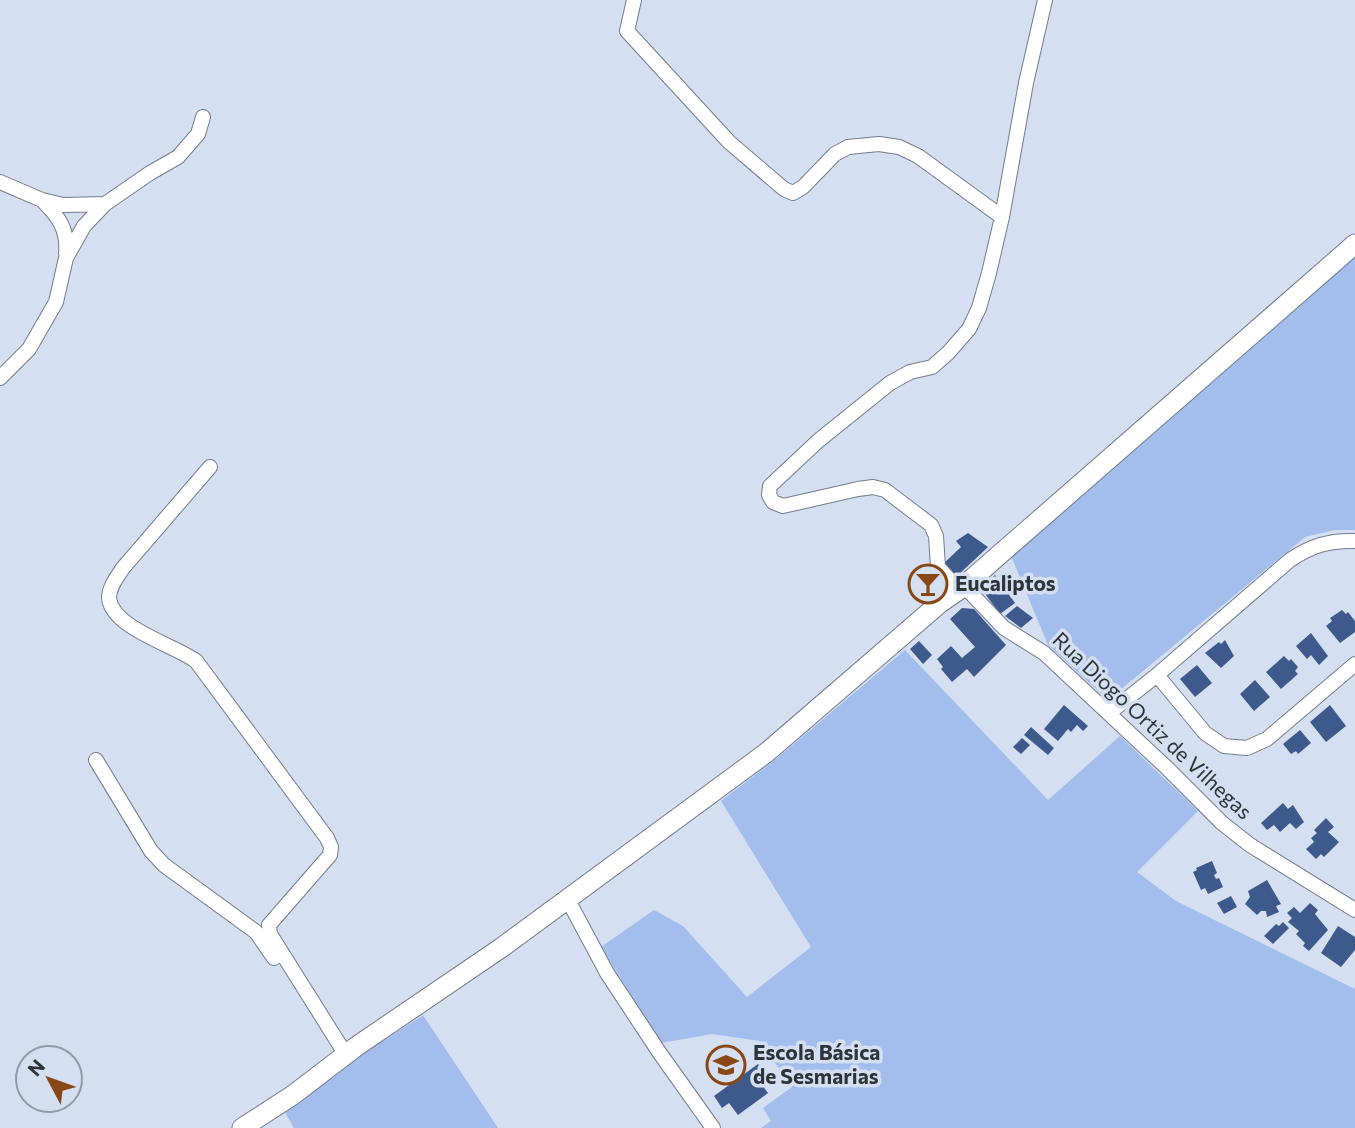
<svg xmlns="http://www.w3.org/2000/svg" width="1355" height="1128" viewBox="0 0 1355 1128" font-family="Commissioner,sans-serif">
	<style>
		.green { fill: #a3bded }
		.building { fill: #3e598b }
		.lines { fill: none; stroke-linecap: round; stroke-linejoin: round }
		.street-casing { stroke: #727c8e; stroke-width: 16 }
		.secondary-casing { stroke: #727c8e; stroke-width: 21 }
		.street { stroke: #fff; stroke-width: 14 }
		.secondary { stroke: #fff; stroke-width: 19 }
		.labels { text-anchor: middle; stroke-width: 7; stroke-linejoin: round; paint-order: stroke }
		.poi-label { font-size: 21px; font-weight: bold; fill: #2e333a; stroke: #d4dff2; text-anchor: start }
		.street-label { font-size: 21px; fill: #2e333a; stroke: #d4dff2 }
	</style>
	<rect width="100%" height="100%" fill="#d4dff2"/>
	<path class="green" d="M1355,250V530H1335L1305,537L1108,700L1048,645L1011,556Z
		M905,650L1048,800L1120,736L1198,811L1137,872L1176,901L1355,989V1128H761L771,1121L763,1108L792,1087L760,1041L712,1034L661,1043L601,947L654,910L683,926L747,997L811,947L721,801L777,758Z
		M423,1015L498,1128H294L282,1107Z"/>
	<path class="building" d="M968,533L988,547L955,578L942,565L961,547L956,541Z
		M922,567L942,579L932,598L914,594Z
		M995,575L1015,603L1000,614L980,587Z
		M1017,606L1033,618L1021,628L1005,616Z
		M962,608L974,609L1006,645L974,677L967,669L952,682L941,669L943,667L937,659L951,646L962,658L975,647L950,619Z
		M1342,610L1346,614L1348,612L1355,621V632L1340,643L1326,626L1332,621L1330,618Z
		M1311,633L1328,656L1319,665L1311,655L1307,659L1296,646Z
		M1225,640L1234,656L1221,668L1205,653L1219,642L1221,644Z
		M919,641L932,655L923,664L910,649Z
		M1284,656L1289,661L1291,659L1298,667L1295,671L1298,674L1281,689L1266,672Z
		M1197,665L1212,683L1195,697L1180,679Z
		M1255,680L1270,697L1254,711L1240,694Z
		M1064,705L1088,726L1083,731L1077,725L1071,732L1068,729L1058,741L1044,729Z
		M1330,705L1346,726L1326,742L1310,722Z
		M1031,727L1054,748L1048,755L1024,735Z
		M1300,730L1311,743L1298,754L1296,751L1291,754L1283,744Z
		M1022,738L1030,745L1021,754L1013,747Z
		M1283,803L1288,809L1293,805L1304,822L1296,829L1290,823L1280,832L1274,825L1267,830L1261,823Z
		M1326,818L1334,827L1328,832L1339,842L1324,857L1321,854L1316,859L1306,849L1314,842L1311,838L1317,833L1314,830Z
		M1212,861L1217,873L1214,875L1216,879L1219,878L1223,887L1208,894L1205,888L1201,890L1193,872L1197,870L1196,868Z
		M1267,880L1281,904L1276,906L1279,912L1267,917L1266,911H1261L1257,915L1245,904L1250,897L1248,891Z
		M1231,896L1237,907L1224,914L1217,903Z
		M1310,903L1318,910L1315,914L1328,930L1309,951L1303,946L1305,943L1296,934L1299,931L1288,922L1292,918L1287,913L1294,907L1300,913Z
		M1283,922L1289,928L1273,944L1264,936L1276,924L1279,926Z
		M1338,926L1355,937V950L1341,967L1321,953Z
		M758,1064L767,1075L759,1081L768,1093L738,1115L729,1103L722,1108L714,1096Z"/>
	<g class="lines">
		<defs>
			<path id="street" d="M634,0L627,31L729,142L784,189L793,193L803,187L835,154L848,147L879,144L899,147L918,156L1002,217
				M0,182L42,200L63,205L105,204
				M43,201C59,217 68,230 66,253
				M0,378L29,349L56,302L66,258L84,226L105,204L150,173L178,157L198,134L203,117
				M210,467L123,568C117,577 109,587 109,598C112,628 174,645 196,661L327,838L331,847L330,855L269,925L270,934L346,1055
				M964,586L1004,628L1044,653L1166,767L1222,823L1250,845L1355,910
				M959,590L938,567L936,536L931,525L885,490L873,487L858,489L783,506L773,502L769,495L770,486L818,441L890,383L910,372L932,367L948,353L969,329L979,308L989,273L1002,217L1026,83L1045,0
				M1157,675L1205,733L1224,746L1247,748L1267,739L1355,664
				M1109,713L1157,675L1290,560C1311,546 1329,540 1355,541
				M96,760L151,851L164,865L256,932L274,958
				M568,900L607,973L659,1052L713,1128"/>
			<path id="secondary" d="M242,1128L293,1095L357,1046L501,948L766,753L940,603L959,590L1355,244"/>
		</defs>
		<use href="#street" class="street-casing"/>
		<use href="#secondary" class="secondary-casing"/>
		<use href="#street" class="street"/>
		<use href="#secondary" class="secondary"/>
	</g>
	<defs>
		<symbol id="bar-ring" viewBox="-11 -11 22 22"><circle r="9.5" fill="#d4dff2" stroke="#894716" stroke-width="1.5"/><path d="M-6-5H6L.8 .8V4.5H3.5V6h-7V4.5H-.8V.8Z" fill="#894716"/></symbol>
		<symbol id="school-ring" viewBox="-11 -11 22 22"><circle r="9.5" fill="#d4dff2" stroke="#894716" stroke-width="1.5"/><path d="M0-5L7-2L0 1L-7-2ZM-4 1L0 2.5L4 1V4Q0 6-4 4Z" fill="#894716"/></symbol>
	</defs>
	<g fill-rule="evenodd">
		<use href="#bar-ring" x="906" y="562" width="44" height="44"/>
		<use href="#school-ring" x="704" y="1043" width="44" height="44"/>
	</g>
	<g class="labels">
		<g class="poi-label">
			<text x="955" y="591">Eucaliptos</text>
			<text x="753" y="1060">Escola Básica<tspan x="753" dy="24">de Sesmarias</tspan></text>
		</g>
		<g class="street-label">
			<text transform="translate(1152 726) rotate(43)" y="7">Rua Diogo Ortiz de Vilhegas</text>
		</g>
	</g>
	<g transform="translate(49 1079) rotate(311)"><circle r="33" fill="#d4dff2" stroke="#929aa8" stroke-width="2"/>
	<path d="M0-5L12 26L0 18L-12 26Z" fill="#894716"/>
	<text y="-10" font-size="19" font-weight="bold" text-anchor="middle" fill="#2e333a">N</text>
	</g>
</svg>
